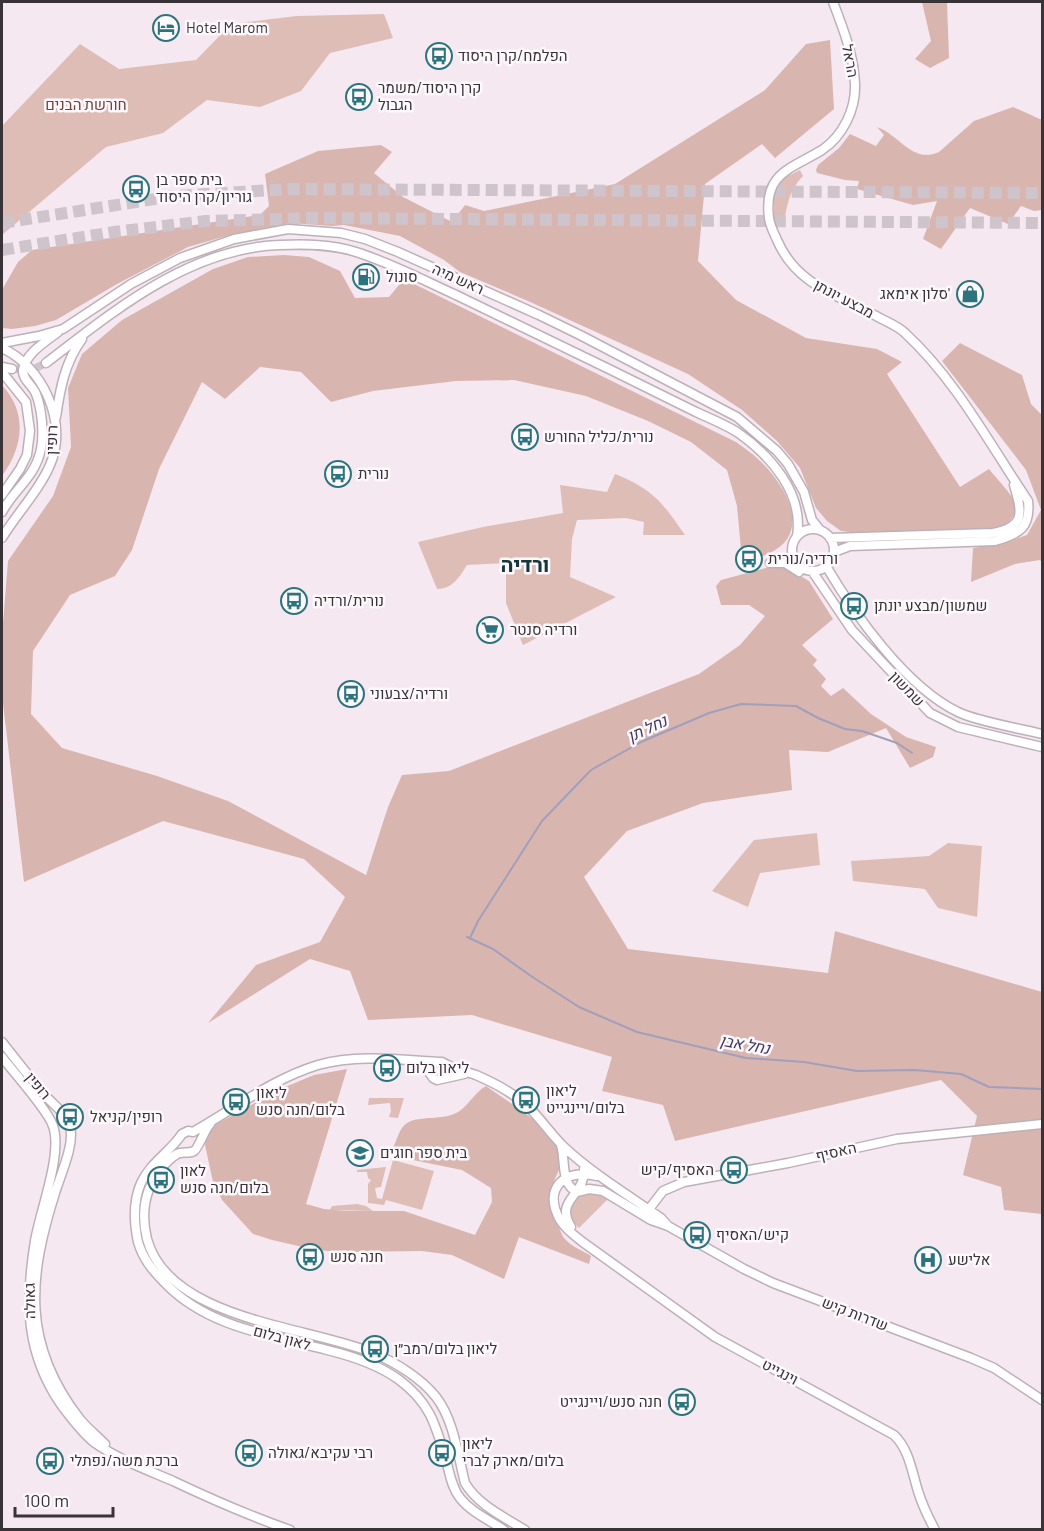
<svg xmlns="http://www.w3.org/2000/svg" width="1044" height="1531" viewBox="0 0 1044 1531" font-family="Barlow,Heebo,sans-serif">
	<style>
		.green { fill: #debdb7 }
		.forest { fill: #d9b5af }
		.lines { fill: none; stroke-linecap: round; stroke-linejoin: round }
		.stream { stroke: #a09fbc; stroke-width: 2 }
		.minor-tunnel { stroke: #d0c4cc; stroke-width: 8; stroke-dasharray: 8 4; stroke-linecap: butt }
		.highway-tunnel { stroke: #d0c4cc; stroke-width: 12; stroke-dasharray: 12 6; stroke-linecap: butt }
		.minor-casing { stroke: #beb0b9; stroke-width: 11 }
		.minor { stroke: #fff; stroke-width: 8 }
		.labels { text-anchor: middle; stroke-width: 5; stroke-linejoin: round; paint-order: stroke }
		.poi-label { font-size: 15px; fill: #383336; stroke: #fdf8fb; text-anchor: start }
		.street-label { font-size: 15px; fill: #383336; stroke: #fdf8fb }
		.park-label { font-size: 15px; fill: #75423a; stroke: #fdf8fb }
		.water-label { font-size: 16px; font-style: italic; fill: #3c3862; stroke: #fdf8fb }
		.district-label { font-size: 21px; font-weight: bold; fill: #16373c; stroke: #fdf8fb }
	</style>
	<rect width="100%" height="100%" fill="#f6e8f1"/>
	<path class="green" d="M384,14L393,38L330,53L301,91L260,107L207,100L163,133L106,147L2,235V126L80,44L119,69L196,60L231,24L296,16Z
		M800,170L803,176C789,191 787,205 784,224L774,215V198L782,179Z
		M615,474C654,490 662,502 685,535H643L644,522L626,518L577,520L572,539L570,577L616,597L523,645L506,603V563L467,565C460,576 453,589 437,589L418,542L483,527L563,513L560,485L607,492Z
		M817,833L820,865L760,873L748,907L712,891L754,840Z
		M948,843L982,846L977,917L938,908L925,889L853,881L851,861L929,856Z
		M369,1098H404L398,1118L389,1117L391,1111L390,1103L368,1105Z
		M393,1160L434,1171L422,1210L386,1200L384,1205L368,1203V1184L371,1180L368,1178L367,1172H357V1170L386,1167L381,1187L375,1188L377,1198L382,1199Z
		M588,1192L603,1195L609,1198L579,1228C564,1214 569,1199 588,1192Z
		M357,1204L366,1206L373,1211L330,1210L332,1206Z"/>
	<path class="forest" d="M922,2H947L949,58L930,68L915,59L931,41Z
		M830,40L834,109L775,158L762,144L705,184L698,261L736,300L806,338L877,349L902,362L887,374L960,487L989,469C995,477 1013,495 1015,503C1019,522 998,530 984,532L859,533L841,531L827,521L816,508L800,468L777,441L742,410L688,374L528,301L460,272L444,260L400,236L344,225L332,226L290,223L226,236L188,247L117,284L56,320L35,326L12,329L2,328V288H3L18,262L32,250L260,215L269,206L265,174L318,151L381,145L392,152L374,173L403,197L452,222L465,205L484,211L615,184L765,90L806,44Z
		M1013,107L1042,120V210L1034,211L1021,206L1008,224L970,208L941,249L923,239L937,201L913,205L857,189L859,181L845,180L817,173L816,170L818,165L839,148L850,134L876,146L884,135L877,127C900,135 912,164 939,152L974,121Z
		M284,255L309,257L340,271L355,298L389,297L404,279L736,442C744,448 752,453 759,460C784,483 814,532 770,553C762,557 751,558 742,560L737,506L727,470L691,442L648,421L586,396L514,380L456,381L373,391L331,402L301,372L260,367L225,399L202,382L159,469L132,550L115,576L70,595L33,651L31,714L62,748L157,776L228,801L366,875L388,807L402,775L449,771L699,674L740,645L765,616L749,605H721L716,586L721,580L770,567L784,566L809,581L833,619L802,645L817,660L813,665L826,679L821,686L831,696L843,688L871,714L906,737L936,747L933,757L910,768L886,728L828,752L789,750L792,790L703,803L627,831L584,877L628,949L828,973L835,931L1042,992V1214L1004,1210L1001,1187L963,1175L977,1116L941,1080L675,1141L663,1105L602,1091L612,1057L472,1015L368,1020L350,971L310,959L208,1023L256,965L320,942L345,897L304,859L163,821L24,882L2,695V636L8,561L53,496L71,447L68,388L82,354L122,320L213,269L248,257Z
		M960,343L1022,375L1031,404L1042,415V562L1040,560L1015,564L971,582L973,548L1000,544L1027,535L1041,510L1026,470L942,361Z
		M2,385C28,413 23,447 2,476Z
		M347,1069L306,1204L324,1209L347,1211H404L475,1235L492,1202L491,1188L462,1170L403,1158L393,1148C397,1140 399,1128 407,1123C420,1115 442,1121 458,1112C469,1105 474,1093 486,1086C501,1097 555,1131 560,1146C567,1166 554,1173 552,1190C551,1200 558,1231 565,1239C571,1246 583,1251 591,1256L589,1264L519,1237L504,1279L452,1255L422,1251L343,1252L316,1250L272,1240L253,1234L222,1200L213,1182L205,1145L206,1139L215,1125L278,1090L314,1075Z"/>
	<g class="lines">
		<path class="stream" d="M467,937L493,949L531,976L579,1007L637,1032L746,1058L804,1062L857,1071L915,1070L961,1074L989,1087L1042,1089
			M470,938L478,921L542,821L591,770L641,742L709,713L741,704L796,706L818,718L845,729L862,731L897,743L912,753"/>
		<path class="minor-tunnel" d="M12,369H34L46,363"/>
		<path class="highway-tunnel" d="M2,223L174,196L289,189L1042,193
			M2,250L114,232L206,221L315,218L1042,223"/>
		<defs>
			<path id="minor" d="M833,2C843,28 854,56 855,84C856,109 843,136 822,150C791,169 763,173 769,218C770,226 774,233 777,240C797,286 837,294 878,317C887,322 898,326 905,333C956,380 989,443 1028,501C1031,528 1019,534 995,541L850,546L834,552
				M2,343L39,336L63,329L131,284L180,258L234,239L288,229L341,233L365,239L398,252L539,315L580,335L737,417L777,451L788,464L804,492L812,520L820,530
				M2,348C42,366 69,422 50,465C39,491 17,513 2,538
				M46,363C114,311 189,248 280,245C305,244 332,244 356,252C391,263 423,280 456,295C507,320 559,345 611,370C639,384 668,398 696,412C709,418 724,424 737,432C770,455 804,493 797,536
				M2,367L12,369
				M2,372L26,402L30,431L27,455L20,469L2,495
				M56,417C60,389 65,362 82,339
				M2,512C14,489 35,478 41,449C44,433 42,409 36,394C33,386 22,379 23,370C26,353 45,342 58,332
				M792 550a21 21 0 1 1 42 0a21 21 0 1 1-42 0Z
				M830,538L993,533C1026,527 1022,512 1014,485
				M770,563H785L799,572
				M826,566C855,615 906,687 958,712C979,722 1019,728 1042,734
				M812,571L852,630L930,713L958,727L1042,747
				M2,1042C16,1060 30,1078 45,1095C54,1106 67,1113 70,1127C75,1144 60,1176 55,1193C28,1278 22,1344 79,1418C87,1428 96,1435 105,1444
				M2,1057C14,1073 48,1110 53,1126C63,1153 40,1211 35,1241C25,1302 25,1353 62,1406C72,1419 82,1433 95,1443C118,1459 147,1470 173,1481C211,1499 250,1516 290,1530
				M417,1062L427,1069L433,1078L437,1080L464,1074
				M210,1124C205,1129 198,1149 194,1151C189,1154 183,1151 177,1154C165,1161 154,1177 149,1189C143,1205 143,1223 147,1239C169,1320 307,1326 373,1353C395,1362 421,1378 436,1397C454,1420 458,1456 465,1483C478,1505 504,1517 525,1530
				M561,1145C566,1161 560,1184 577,1192
				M597,1176C565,1168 542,1188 560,1220C566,1230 575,1236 584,1243L715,1337L894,1435C909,1449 912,1472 918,1491C922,1504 928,1517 935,1530
				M577,1192L589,1189L603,1191L651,1220L668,1226L744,1269L773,1283L971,1358L994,1368L1042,1400
				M646,1213L663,1191L684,1182L788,1163L897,1139L1042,1124
				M571,1227C554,1199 586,1196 584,1169
				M504,1530C489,1520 471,1512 460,1498C452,1488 450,1475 447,1464C436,1426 431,1403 398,1379C377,1364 352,1356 327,1350C270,1335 207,1327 165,1283C153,1271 143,1259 138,1242C134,1223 133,1201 141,1183C150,1163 170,1152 182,1134L188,1131L193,1132C234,1109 272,1079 318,1065C358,1054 402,1060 442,1062C453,1069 464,1071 476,1075C490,1081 504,1088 516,1097C536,1110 547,1131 564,1147C593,1174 628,1195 661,1218L668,1226"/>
		</defs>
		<use href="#minor" class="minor-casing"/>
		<use href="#minor" class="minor"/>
	</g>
	<defs>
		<symbol id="hotel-ring" viewBox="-11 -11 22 22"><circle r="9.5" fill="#fdf8fb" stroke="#2b737d" stroke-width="1.5"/><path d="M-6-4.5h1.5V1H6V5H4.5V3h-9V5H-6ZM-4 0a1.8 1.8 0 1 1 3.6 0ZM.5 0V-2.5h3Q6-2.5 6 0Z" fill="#2b737d"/></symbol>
		<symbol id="bus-ring" viewBox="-11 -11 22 22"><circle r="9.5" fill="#fdf8fb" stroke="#2b737d" stroke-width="1.5"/><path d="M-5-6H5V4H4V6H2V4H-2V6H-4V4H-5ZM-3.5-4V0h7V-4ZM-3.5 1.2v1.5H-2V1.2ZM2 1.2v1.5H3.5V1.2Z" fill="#2b737d"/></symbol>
		<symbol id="fuel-ring" viewBox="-11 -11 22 22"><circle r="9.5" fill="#fdf8fb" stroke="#2b737d" stroke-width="1.5"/><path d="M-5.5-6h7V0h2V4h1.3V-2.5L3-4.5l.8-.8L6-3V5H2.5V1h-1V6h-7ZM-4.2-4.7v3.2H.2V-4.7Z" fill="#2b737d"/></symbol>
		<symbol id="shop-ring" viewBox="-11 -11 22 22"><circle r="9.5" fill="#fdf8fb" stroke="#2b737d" stroke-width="1.5"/><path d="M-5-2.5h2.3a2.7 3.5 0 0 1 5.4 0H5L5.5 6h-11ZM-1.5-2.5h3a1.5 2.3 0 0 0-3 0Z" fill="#2b737d"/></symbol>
		<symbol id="supermarket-ring" viewBox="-11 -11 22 22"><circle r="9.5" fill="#fdf8fb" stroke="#2b737d" stroke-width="1.5"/><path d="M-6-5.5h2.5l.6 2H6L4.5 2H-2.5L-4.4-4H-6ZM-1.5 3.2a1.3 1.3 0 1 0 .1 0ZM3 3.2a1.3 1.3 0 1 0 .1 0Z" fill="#2b737d"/></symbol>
		<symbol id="school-ring" viewBox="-11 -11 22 22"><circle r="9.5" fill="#fdf8fb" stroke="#2b737d" stroke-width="1.5"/><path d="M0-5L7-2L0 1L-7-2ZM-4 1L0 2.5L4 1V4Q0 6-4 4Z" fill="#2b737d"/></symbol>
		<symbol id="hospital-ring" viewBox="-11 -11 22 22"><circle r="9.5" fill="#fdf8fb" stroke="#2b737d" stroke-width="1.5"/><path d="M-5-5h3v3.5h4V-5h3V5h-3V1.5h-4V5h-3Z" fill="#2b737d"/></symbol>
	</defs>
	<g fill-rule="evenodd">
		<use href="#hotel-ring" x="151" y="13" width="30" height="30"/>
		<use href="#bus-ring" x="424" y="41" width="30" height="30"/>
		<use href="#bus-ring" x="344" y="82" width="30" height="30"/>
		<use href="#bus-ring" x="121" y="174" width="30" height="30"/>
		<use href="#fuel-ring" x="351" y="262" width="30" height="30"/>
		<use href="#shop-ring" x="955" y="279" width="30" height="30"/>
		<use href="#bus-ring" x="510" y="422" width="30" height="30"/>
		<use href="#bus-ring" x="323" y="459" width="30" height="30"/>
		<use href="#bus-ring" x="734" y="544" width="30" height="30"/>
		<use href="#bus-ring" x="279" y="586" width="30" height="30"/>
		<use href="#bus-ring" x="839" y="591" width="30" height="30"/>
		<use href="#supermarket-ring" x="475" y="615" width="30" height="30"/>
		<use href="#bus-ring" x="336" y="679" width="30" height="30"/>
		<use href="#bus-ring" x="372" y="1053" width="30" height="30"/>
		<use href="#bus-ring" x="511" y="1085" width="30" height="30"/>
		<use href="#bus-ring" x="221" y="1087" width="30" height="30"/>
		<use href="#bus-ring" x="55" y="1102" width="30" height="30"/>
		<use href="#school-ring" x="345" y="1138" width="30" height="30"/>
		<use href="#bus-ring" x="719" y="1155" width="30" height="30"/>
		<use href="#bus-ring" x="146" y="1165" width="30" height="30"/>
		<use href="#bus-ring" x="682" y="1220" width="30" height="30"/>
		<use href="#bus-ring" x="295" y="1242" width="30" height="30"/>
		<use href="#hospital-ring" x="913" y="1245" width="30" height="30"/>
		<use href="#bus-ring" x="360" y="1334" width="30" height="30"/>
		<use href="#bus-ring" x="667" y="1387" width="30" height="30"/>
		<use href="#bus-ring" x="234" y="1438" width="30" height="30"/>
		<use href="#bus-ring" x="427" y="1438" width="30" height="30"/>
		<use href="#bus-ring" x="35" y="1446" width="30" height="30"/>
	</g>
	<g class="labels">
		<g class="poi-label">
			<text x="186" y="33">Hotel Marom</text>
			<text x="458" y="61">הפלמח/קרן היסוד</text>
			<text x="378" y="93">קרן היסוד/משמר<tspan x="378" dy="17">הגבול</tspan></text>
			<text x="156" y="185">בית ספר בן<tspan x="156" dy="17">גוריון/קרן היסוד</tspan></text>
			<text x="386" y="282">סונול</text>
			<text x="950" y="299" text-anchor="end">סלון אימאג'</text>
			<text x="544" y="442">נורית/כליל החורש</text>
			<text x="358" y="479">נורית</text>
			<text x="768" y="564">ורדיה/נורית</text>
			<text x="314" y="606">נורית/ורדיה</text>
			<text x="874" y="611">שמשון/מבצע יונתן</text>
			<text x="510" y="635">ורדיה סנטר</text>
			<text x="370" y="699">ורדיה/צבעוני</text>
			<text x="406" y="1073">ליאון בלום</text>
			<text x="546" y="1096">ליאון<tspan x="546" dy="17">בלום/ויינגייט</tspan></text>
			<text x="256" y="1098">ליאון<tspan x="256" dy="17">בלום/חנה סנש</tspan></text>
			<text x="90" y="1122">רופין/קניאל</text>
			<text x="380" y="1158">בית ספר חוגים</text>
			<text x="714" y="1175" text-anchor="end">האסיף/קיש</text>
			<text x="180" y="1176">לאון<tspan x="180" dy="17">בלום/חנה סנש</tspan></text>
			<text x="716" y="1240">קיש/האסיף</text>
			<text x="330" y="1262">חנה סנש</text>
			<text x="948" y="1265">אלישע</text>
			<text x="394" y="1354">ליאון בלום/רמב״ן</text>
			<text x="662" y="1407" text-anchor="end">חנה סנש/ויינגייט</text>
			<text x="462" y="1449">ליאון<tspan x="462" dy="17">בלום/מארק לברי</tspan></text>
			<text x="268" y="1458">רבי עקיבא/גאולה</text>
			<text x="70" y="1466">ברכת משה/נפתלי</text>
		</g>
		<g class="street-label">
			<text transform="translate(850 61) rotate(79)" y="5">הראל</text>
			<text transform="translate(458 279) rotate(24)" y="5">ראש מיה</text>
			<text transform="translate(844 299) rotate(28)" y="5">מבצע יונתן</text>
			<text transform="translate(52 440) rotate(-88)" y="5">רופין</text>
			<text transform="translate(907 689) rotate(46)" y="5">שמשון</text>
			<text transform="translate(38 1086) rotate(50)" y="5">רופין</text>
			<text transform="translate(836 1152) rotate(-13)" y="5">האסיף</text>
			<text transform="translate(30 1301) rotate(-91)" y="5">גאולה</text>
			<text transform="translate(855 1314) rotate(21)" y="5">שדרות קיש</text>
			<text transform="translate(282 1338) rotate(15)" y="5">לאון בלום</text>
			<text transform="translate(780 1372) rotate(28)" y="5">וינגייט</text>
		</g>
		<g class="park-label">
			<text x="86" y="110">חורשת הבנים</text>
		</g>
		<g class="water-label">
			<text transform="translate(647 728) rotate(-25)" y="6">נחל תן</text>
			<text transform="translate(745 1044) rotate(10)" y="6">נחל אבן</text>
		</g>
		<g class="district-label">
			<text x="525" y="572">ורדיה</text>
		</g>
	</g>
	<rect width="1044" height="1531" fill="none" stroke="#383336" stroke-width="6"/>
	<path d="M15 1507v9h98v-9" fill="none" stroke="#383336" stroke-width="3"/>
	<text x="24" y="1507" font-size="18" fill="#383336" stroke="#fdf8fb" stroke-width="4.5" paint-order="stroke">100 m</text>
</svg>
